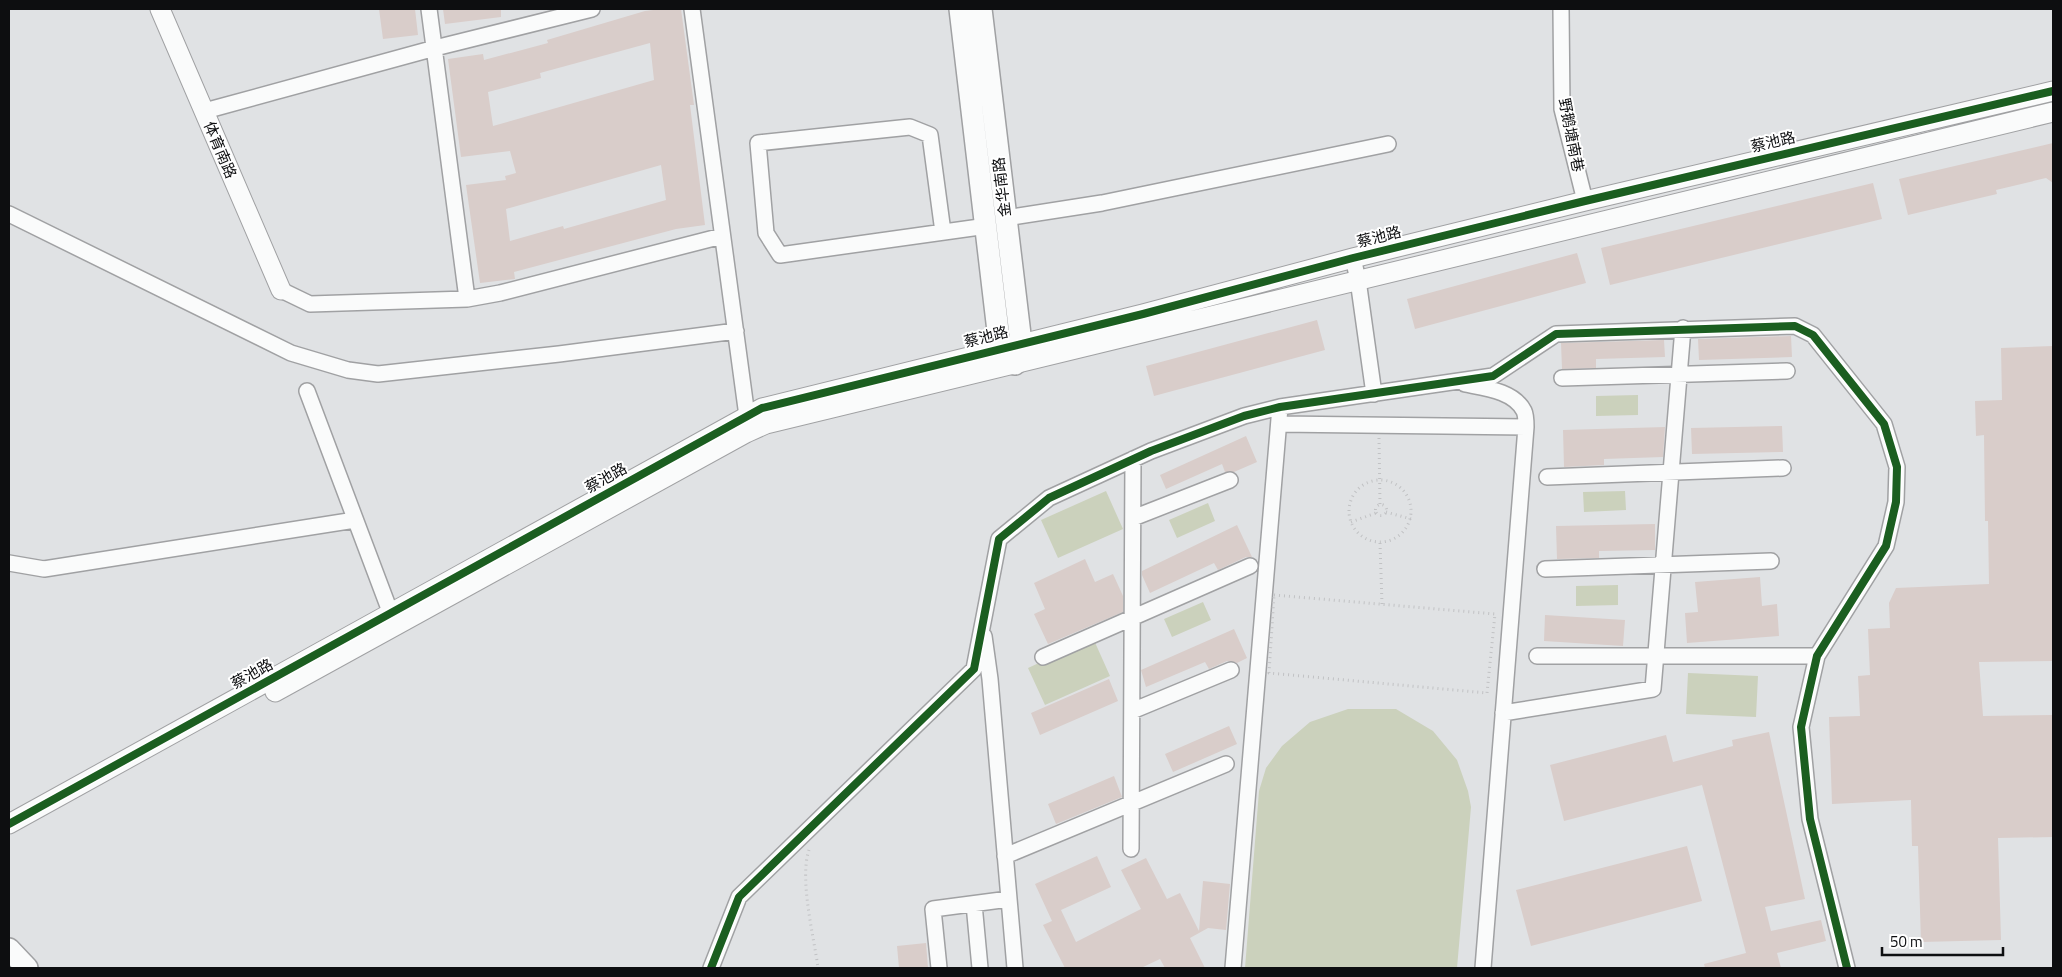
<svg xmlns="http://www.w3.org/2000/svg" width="2062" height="977" viewBox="0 0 2062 977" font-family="'Titillium Web','Noto Sans SC',sans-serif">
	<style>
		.green { fill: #cbd1bc }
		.building { fill: #d9cdca; fill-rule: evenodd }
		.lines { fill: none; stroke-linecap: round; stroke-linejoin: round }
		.minor-casing { stroke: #a0a1a3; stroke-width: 18 }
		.tertiary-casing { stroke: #a0a1a3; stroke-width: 21 }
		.secondary-casing { stroke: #a0a1a3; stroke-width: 24 }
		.path { stroke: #c1c2c4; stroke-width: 3; stroke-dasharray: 1 4; stroke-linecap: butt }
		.minor { stroke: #fafbfb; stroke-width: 15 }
		.tertiary { stroke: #fafbfb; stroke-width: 19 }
		.secondary { stroke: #fafbfb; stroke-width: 21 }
		.cycleway-casing { stroke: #fff; stroke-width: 11 }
		.cycleway { stroke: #1b5e20; stroke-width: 8 }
		.labels { text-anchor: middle; stroke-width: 4; stroke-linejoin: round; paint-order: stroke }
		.street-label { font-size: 15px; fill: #0d0e10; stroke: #fff }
	</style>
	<rect width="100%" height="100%" fill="#e0e2e4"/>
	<path class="green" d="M1638,395V415L1596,416V396Z
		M1106,491L1123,529L1058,558L1041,520Z
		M1625,491L1626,510L1584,512L1583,492Z
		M1208,503L1215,521L1177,538L1169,520Z
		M1618,585V605L1576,606V586Z
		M1203,602L1211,620L1172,637L1164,619Z
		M1093,638L1110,676L1045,705L1028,668Z
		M1688,673L1758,676L1756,717L1686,714Z
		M1348,709H1396L1433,731L1457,760L1468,791L1471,807L1457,968H1245L1259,791L1266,768L1282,746L1310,722Z"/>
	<path class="building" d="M379,9H415L418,35L383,39Z
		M443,9H501V17L445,24Z
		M661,9H681L694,105H690L705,225L676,229L514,272L515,279L480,283L466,185L506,180L505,176L516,173L510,151L461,157L448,59L483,54L484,60L548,43L547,40L645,11ZM650,43L654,80L493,126L488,92L541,78L540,73ZM661,165L666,200L564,229L563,226L510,241L506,209Z
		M2053,143V183L2046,178L1996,190L1997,194L1908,215L1899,179Z
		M1873,183L1882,219L1610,285L1601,248Z
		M1577,253L1586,283L1415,329L1407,299Z
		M1317,320L1325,350L1154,396L1146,366Z
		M1791,336L1792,357L1699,360L1698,339Z
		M1664,340L1665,357L1596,359V368L1562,369L1561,343Z
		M2053,346V661L1979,662L1983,716L2053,715V837L1998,838L2001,940L1921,942L1918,846H1912L1911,800L1832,804L1829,717L1860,716L1858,676L1870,675L1868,629L1890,628L1889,603L1896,588L1989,584L1988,521H1985L1984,435L1976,436L1975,401L2002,400L2001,348Z
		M1782,426L1783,452L1692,454L1691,428Z
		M1665,427L1663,457L1604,459V465L1564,467L1563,430Z
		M1246,436L1257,462L1234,472H1225L1222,464L1166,489L1160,475Z
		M1655,524V550L1599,551V558L1557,559L1556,526Z
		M1237,525L1252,557H1246L1218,570L1214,563L1150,593L1142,575V571Z
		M1085,559L1095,582L1113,574L1123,596V612L1048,644L1034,614L1045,609L1034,583Z
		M1760,577L1762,606L1777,604L1779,636L1687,643L1685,613L1698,612L1695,582Z
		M1545,615L1625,620L1623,646L1544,641Z
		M1234,629L1247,658L1237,663L1227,661L1209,669L1205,662L1146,687L1141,670Z
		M1109,679L1118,701L1040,735L1031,713Z
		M1229,726L1237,744L1173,772L1165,754Z
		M1769,732L1805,899L1765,907L1771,931L1821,920L1826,941L1777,953L1781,968H1705L1704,964L1746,953L1702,785L1564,821L1550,765L1666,735L1673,762L1733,746L1732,740Z
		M1114,776L1122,797L1056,824L1048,804Z
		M1687,846L1702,901L1531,946L1516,890Z
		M1097,856L1111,887L1061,910L1076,942L1141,909L1121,870L1146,858L1167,899L1180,893L1199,931L1203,881L1230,884L1226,930L1208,928L1190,938L1205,968H1165L1160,959L1141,968H1065L1043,925L1052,921L1035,884Z
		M926,943L928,968H899L897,946Z"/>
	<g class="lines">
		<defs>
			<path id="minor" d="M429,9L466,291
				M692,9L747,416L746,426
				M1561,9L1562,109L1585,201
				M212,109L435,48L592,9
				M9,214L291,353L348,370L378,374L559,354L736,331
				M1006,218L1102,203L1388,144
				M943,232L930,135L910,127L758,143L766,233L780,255L987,226
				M1353,258L1358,280L1374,394
				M281,290L310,304L467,299L500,293L722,236
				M1562,378L1787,371
				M1465,384C1485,388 1514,391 1524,411C1526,415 1526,422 1526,427L1483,968
				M307,391L394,622
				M1279,424L1526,427
				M1547,477L1783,468
				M1133,518L1230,480
				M9,563L44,569L355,520
				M1545,569L1771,561
				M984,636L990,679L1015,968
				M1537,656H1817
				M1043,657L1250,566
				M1132,711L1231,670
				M1503,713L1653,689L1683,328
				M1131,849L1133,459
				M1005,856L1226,764
				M974,904L980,968
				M711,968L739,897L974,669L999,539L1049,498L1151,451L1244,416L1280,407L1493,376L1556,334L1795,326L1813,335L1884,424L1897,467L1896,502L1886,546L1817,656L1801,727L1810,819L1847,968
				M939,968L933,909L1009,899
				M1233,968L1280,407"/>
			<path id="tertiary" d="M160,9L281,290
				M275,692L746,433L766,424L2053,112
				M9,824L762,408L1143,314L1353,258L1585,201L2053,91"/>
			<path id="secondary" d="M960,9L1000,348L1015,364
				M981,9L1021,343L1015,364
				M9,949L27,968"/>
		</defs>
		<use href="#minor" class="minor-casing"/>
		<use href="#tertiary" class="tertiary-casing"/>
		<use href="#secondary" class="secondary-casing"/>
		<path class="path" d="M1379,438L1380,505
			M1349 511a31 31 0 1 1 62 0a31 31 0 1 1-62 0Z
			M1375.5 510a5.5 5.5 0 1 1 11 0a5.5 5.5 0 1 1-11 0Z
			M1386,512L1411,519
			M1351,522L1376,513
			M1380,543L1382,604
			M1274,595L1495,614L1487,693L1269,673Z
			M809,850C799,879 814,937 818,968"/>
		<use href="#minor" class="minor"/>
		<use href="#tertiary" class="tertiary"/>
		<use href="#secondary" class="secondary"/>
		<defs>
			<path id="cycleway" d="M9,824L762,408L1143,314L1353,258L1585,201L2053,91
				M711,968L739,897L974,669L999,539L1049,498L1151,451L1244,416L1280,407L1493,376L1556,334L1795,326L1813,335L1884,424L1897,467L1896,502L1886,546L1817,656L1801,727L1810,819L1847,968"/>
		</defs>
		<use href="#cycleway" class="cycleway-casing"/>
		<use href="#cycleway" class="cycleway"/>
	</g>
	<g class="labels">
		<g class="street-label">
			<text transform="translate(1571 135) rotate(79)" y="5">野鹅塘南巷</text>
			<text transform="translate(1773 142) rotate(-13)" y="5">蔡池路</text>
			<text transform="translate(220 150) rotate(67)" y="5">体育南路</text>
			<text transform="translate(1002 187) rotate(-97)" y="5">金华南路</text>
			<text transform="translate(1379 237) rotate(-14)" y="5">蔡池路</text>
			<text transform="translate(986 337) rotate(-14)" y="5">蔡池路</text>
			<text transform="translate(606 478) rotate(-29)" y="5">蔡池路</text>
			<text transform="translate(252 674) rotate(-29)" y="5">蔡池路</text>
		</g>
	</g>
	<rect width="2062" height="977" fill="none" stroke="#0d0e10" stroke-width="20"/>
	<path d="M1882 947v8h121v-8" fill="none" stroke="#0d0e10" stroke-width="2.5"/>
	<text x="1890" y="947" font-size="15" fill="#0d0e10" stroke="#ffffff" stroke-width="4" paint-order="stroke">50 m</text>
</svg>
